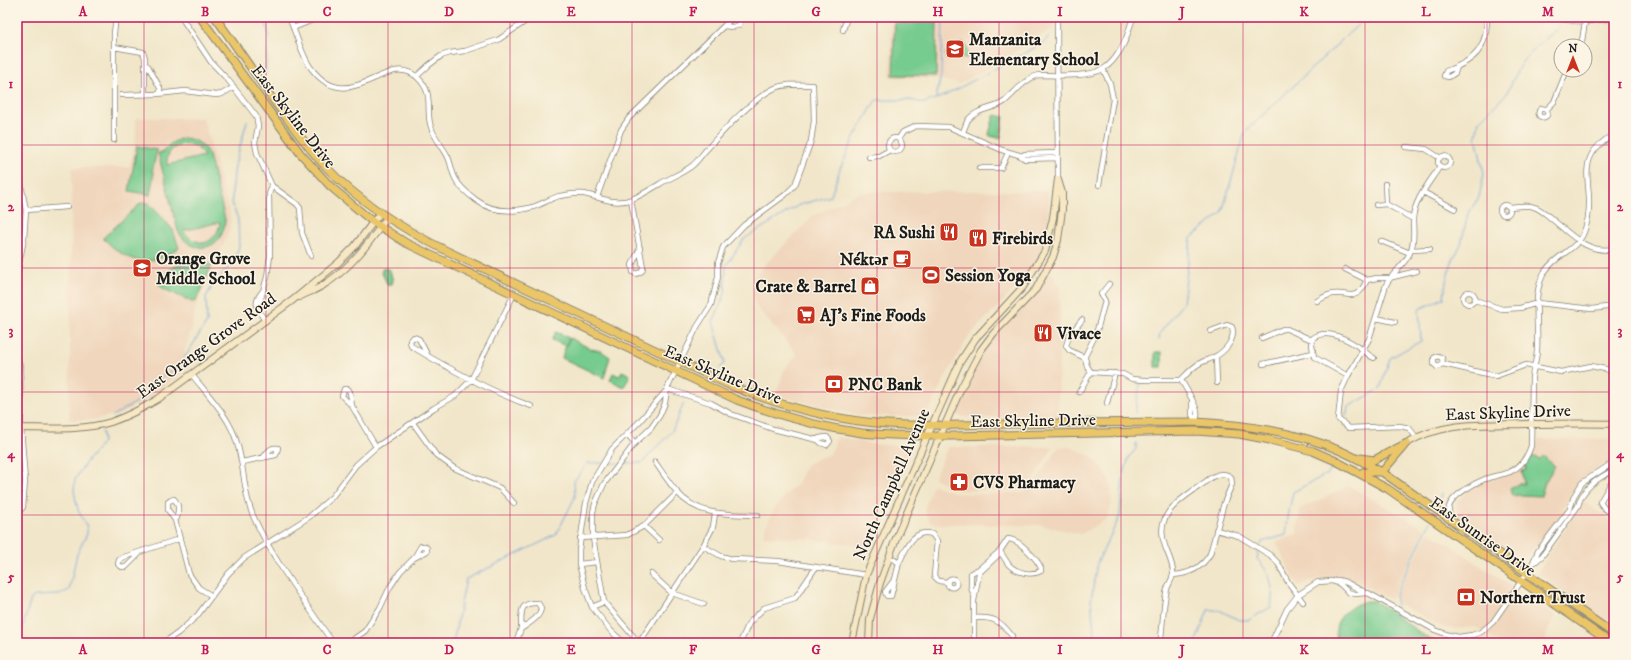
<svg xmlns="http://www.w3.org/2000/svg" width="1631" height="660" viewBox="0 0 1631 660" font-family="'IM FELL DW Pica',serif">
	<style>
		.built { fill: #f0d6bc }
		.green { fill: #76cb8e; stroke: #497455; fill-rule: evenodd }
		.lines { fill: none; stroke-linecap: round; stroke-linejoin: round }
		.stream { stroke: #6b9fd7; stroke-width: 1 }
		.street-casing { stroke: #868172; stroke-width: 6 }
		.secondary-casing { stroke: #868172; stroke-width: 8 }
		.primary-casing { stroke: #868172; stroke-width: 9 }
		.street { stroke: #fff; stroke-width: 4.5 }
		.secondary { stroke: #f7e8c3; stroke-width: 6 }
		.primary { stroke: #eac669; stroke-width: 7 }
		.grid { fill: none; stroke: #c2185b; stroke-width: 1; stroke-opacity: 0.55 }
		.labels { text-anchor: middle; stroke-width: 3; stroke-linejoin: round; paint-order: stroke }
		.poi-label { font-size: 17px; font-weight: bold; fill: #1c1c1c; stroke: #fcf5e5; text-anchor: start }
		.street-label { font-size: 17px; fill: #1c1c1c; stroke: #fcf5e5 }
		.neatline { fill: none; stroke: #c2185b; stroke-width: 1.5 }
		.grid-label { font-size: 13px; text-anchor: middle; font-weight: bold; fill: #c2185b }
	</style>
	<rect width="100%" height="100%" fill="#fcf5e5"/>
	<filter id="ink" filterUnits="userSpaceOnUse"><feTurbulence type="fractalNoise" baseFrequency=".025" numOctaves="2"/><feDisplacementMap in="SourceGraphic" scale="8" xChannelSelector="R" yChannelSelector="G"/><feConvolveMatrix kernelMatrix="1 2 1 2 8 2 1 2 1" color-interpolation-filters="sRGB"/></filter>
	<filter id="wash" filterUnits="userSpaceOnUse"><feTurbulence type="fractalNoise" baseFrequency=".012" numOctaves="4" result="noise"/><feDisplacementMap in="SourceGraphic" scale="16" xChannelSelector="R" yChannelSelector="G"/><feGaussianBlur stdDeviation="0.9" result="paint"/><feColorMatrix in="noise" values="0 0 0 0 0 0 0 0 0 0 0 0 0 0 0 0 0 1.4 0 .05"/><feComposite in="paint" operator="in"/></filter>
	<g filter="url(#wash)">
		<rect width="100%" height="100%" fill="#f1e6c9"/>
		<path class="built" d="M892,17H1053V28L986,70L959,84L939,79L890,77Z
			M136,118H203L230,214V230L196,305L191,331L184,352L192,364L149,397L122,413L91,420H69L72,168L129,167L136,141Z
			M1048,191L1049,219L1047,234L1037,260L1014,290L969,336L945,377L926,416H861L776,395L784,371L797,354L756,306L753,292L755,278L761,269L813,216L861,192Z
			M1050,271L1060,287L1058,418L961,417L956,415L954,409L976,362L992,340L1035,292Z
			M836,436L871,444L904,446L908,448L911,452L867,551L854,545L810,539L763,536L766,526L775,508L784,496L797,484L806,465L811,462L830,454L834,446Z
			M1614,439V458L1583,478L1563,508L1565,511L1522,562L1456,515V501L1477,484L1511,474L1520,468L1530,456L1532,440Z
			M948,447H1053L1032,483L1021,490L1002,491L957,490L934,478Z
			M1059,447H1070L1091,456L1102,467L1110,481L1111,492V505L1107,519L1081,534L1041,525L937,524L930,522L924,510L933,485L956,493L968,494L1023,493L1034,486L1040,474Z
			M1349,486L1425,529L1390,600L1357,581L1343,577L1332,576L1317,579L1298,586L1276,542L1297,534L1300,509Z
			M1583,501L1614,523V628L1537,573Z
			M1429,531L1556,616L1548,630L1545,643H1499L1476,627L1447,629L1399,604L1396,595Z"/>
		<path class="green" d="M895,17L937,18L936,76L893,75Z
			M961,43H964L967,47V58L959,57L946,59V52L949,49H961Z
			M996,115L1004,117L1001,137L999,138L990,136L989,134L994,116Z
			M184,138C196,139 203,144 209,155L225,219C225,250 192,258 178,231L158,153L163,152C169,144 175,140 184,138ZM184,144L196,146L204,156L167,165C166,153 173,146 184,144ZM220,222C219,232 214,240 204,243L192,240L183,231Z
			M137,146L157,150L152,172L154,173L150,195L129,191Z
			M141,203H149L173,230L179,248C149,269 127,263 103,238Z
			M188,261L212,265L196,301L192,302L164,289L159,285C165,271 174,265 188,261Z
			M383,268L390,270L393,282L388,286L383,275L381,273Z
			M556,332L569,338L566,346L552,340Z
			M570,338L591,349L601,351L610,357L604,378L562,358L564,350Z
			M1155,352H1162V367H1155Z
			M622,371L630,375L624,387L610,380L613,373L619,376Z
			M1532,456L1540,459L1543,456L1555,466L1545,482L1541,496L1520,495L1512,496L1510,489L1521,482V484H1524L1522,471L1526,470L1525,465Z
			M1366,601H1375L1429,639L1442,643H1336C1337,637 1335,629 1337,624C1342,612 1354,604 1366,601Z"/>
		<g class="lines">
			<path class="stream" d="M1065,22L1069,17
				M265,75L269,37L265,17
				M936,98L941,75L943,17
				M1159,339L1160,333L1183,303L1191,238L1222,213L1245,132L1366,17
				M185,357L207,322L206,297L214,283L233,263L239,247L238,219L232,204V192L235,165L247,121
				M720,368L725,363L713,322L725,294L726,266L744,239L799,205L831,196L840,169L854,138L876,100H910L924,103L944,96L995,69L1042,44L1050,36
				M1135,413L1140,384
				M113,416L145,397L156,381L178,367
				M1346,416L1348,407L1380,389L1390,358L1421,341L1419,309L1444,298L1446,281L1452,262L1461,244L1468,214L1479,197L1484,174L1476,136L1479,121L1507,93L1521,63L1535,48L1556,30L1559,22
				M605,463H618
				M623,463H642L672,431L684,403
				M1441,498L1442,493
				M1261,545L1262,542L1286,535L1288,517L1293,492L1327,474L1332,468
				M1397,605L1395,595L1430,522
				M1393,615L1395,611
				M18,643L31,599L35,596L59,595L69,590L77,554L87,534V527L78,510L74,491L75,479L87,461L103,442L102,432
				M453,643L466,579L556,535L575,497L574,481L588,463H602
				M1097,643L1094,630L1091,600L1097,563L1120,516L1123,477L1129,457L1136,449V443
				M1193,643L1196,641L1208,610H1219L1239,620H1249L1271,607C1274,587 1272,575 1257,559L1259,551"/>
		</g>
	</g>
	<g filter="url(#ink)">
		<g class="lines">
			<defs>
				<path id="street" d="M181,17L211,62L228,80L256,116L258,126L255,143L257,153L272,186L269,194L270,256L267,277L258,309
					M289,17C295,31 303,58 311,68C350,120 388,48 418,78C435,94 425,110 431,127C434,137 442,146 447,155C451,162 451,170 455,178C459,187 468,194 476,200C493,213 515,212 533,207C542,204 550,199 559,196C567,195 576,193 584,194C600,197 615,206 632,199C642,195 653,188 663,182C672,177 685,172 693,165C698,161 702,154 707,149C723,131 753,98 775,88C787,83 800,85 813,85L814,121L811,141L795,185L785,195L744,225L723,247L718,263V277L711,305L697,327L667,389L665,403L660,415L651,428L635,443L604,484L595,504L593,512V538L604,602L639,643
					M1057,17L1058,179
					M1437,17L1446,19L1461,17
					M1555,17C1576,24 1593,21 1614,18
					M17,28L18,33L17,56
					M293,28L320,17
					M843,30L847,17
					M1579,46L1582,41L1585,22
					M114,47L143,52L145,58V95
					M145,65L148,66L160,88V93
					M1457,67L1455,73L1449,77L1444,76L1446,71C1475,61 1487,49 1487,17
					M417,76L429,65L441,56L450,53L465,51L498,40L532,17
					M122,95L157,94L185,91L216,95L222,94L234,87
					M1538.5 113a4.5 4.5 0 1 1 9 0a4.5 4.5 0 1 1-9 0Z
					M1546,110L1554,102L1567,70
					M963,132C965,128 966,123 968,120C976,109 994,109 1004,102C1016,92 1023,80 1038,75C1056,75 1087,78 1103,69C1112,64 1120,52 1124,43C1129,34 1129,25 1134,17
					M888 145a7 7 0 1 1 14 0a7 7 0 1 1-14 0Z
					M899,138L903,132L916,126L949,127L1002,150L1019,155L1025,159L1057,158
					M114,140V33L116,17
					M1406,147L1426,149L1440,158
					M1021,156L1025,154L1057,153
					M1438 162a6 6 0 1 1 12 0a6 6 0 1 1-12 0Z
					M869,157L879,156L890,150
					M17,165L26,210L24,239L17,273
					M979,168H1001L1008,153
					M1385,184L1386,204
					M1099,185L1113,99L1110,84L1103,69
					M272,186L297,204L300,208L302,233L311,256
					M1423,192L1455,209
					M597,197L621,130L629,118L732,18H736L740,22L739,25L733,27L724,26
					M631,200L643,267L642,271L636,274L633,272L632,265L640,248
					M1376,205L1386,204L1413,219
					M1500 210a5 5 0 1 1 10 0a5 5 0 1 1-10 0Z
					M1509,207C1517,207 1527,204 1534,207C1541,209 1547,215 1552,219C1571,235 1588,254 1614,249
					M26,210L67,207
					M1381,241L1410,253
					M1412,250L1430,249
					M1345,269L1367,280L1377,278H1389L1417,271
					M1463 298a6 6 0 1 1 12 0a6 6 0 1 1-12 0Z
					M262,292C252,304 258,309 265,321
					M1475,300L1502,309L1520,308L1538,303L1592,309L1614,306
					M1317,301C1321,299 1325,296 1329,295C1347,289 1355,306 1367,280
					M1376,318L1395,322
					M1082,320L1069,336L1066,346L1069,350L1085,358L1087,366L1091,372L1123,374L1132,379L1144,380H1181C1185,387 1197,406 1197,412C1198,415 1196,419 1196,422L1192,415V402
					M1262,338L1283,329H1287L1312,340
					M428,356L419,339L414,337L410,340L411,346L433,359C465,377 497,394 531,406
					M17,357L20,366L21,428L25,481L23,507L17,514
					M1216,357L1217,383
					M1084,358L1096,334L1105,301L1101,294L1109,284
					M1263,364L1313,353
					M1443,364L1442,358L1438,356L1434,358V364L1437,367L1443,364L1496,376L1526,365L1561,372L1591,366L1614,371
					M192,375C208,395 230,417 237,443C245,468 243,496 255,520C275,563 306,603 333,643
					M1348,376L1314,357L1312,345L1313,338C1327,327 1351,341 1363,350C1367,353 1369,356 1374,358
					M1181,380C1186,375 1191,369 1197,365C1202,361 1209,360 1214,357C1225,352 1236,339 1232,327L1227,325L1211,331
					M667,389L711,403L731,414L773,429L818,440L821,443L827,445L830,441L827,437L819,438L818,440
					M1079,392L1091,372
					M1107,403L1115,373
					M352,406L342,396L344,389H348L350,392L352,406L376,447
					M413,423L436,455L454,468L500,488L514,503
					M627,434L635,443
					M1416,437L1409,428L1400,426L1349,428L1338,419L1341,391L1348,376L1369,339L1386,285C1392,272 1407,264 1411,250C1415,240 1413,229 1413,219C1414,200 1430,182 1440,166
					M242,462L276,455L278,448C270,446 267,453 263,458
					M655,462C662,472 669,483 677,492C698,517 729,514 758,515
					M1614,483L1610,485L1600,502L1604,508L1614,515
					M1451,519C1450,515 1448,511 1449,507C1452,495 1475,483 1485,479C1493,476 1502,475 1510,472C1521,467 1527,458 1531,446L1532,377C1533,368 1537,359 1537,350C1539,325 1531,291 1546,270C1556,255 1578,249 1584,232C1587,224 1589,213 1589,205C1590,188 1583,169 1592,154C1597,145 1606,139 1614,134
					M175,520L177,518C178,511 180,505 174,499L171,500L168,502V510L175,520L189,574L199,588L212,596
					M644,526L659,540
					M1216,530L1239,536L1270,555L1278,563L1288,582L1303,602
					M580,538L627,535L644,526L677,493
					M1008,539C1019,539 1037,559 1041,568V571C1031,576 1017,573 1009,565C1006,561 1003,556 1000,551Z
					M703,546L721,556L732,559L778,561L866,575
					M142,551L126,567H122L118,564L119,560L124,557L179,539
					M888,559H893L899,563C906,549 913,528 932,534L937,541L934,576L939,581L947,582
					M1535,562L1542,556L1578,506C1582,488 1598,478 1614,470
					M579,564L597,562
					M651,574L672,593L704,604
					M947.5 583a4.5 4.5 0 1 1 9 0a4.5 4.5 0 1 1-9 0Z
					M894,580L885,592L887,596H891L899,563
					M1336,580C1345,579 1354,588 1363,591
					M592,607L604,602
					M974,618C993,617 1000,620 1012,636
					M1274,639L1281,643
					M163,643L178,633L197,616L228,574L244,558L309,517L332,497L356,465L376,447L434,408L455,396L471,380L514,294
					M348,643L365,631L380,608L390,587L400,572L414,558L421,546H425L427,548V551L414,558
					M515,643C517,638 521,632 521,627C522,613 518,602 538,603L541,608C540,618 529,623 521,629
					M624,643L611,631L592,607L585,588L579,564V550L586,503L592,482L612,449L639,422L665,392
					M639,643L703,546L713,527L715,514
					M740,643L749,623L764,608L795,598L816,567
					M974,643V601L979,573L998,555L1000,551L979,569L971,573V587L974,596
					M1158,643L1161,638C1163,622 1163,605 1167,589C1168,585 1172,580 1173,575C1174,565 1168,555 1165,546C1153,513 1182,499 1204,483C1212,476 1222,470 1231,477L1232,484L1224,503L1210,554C1202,568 1190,574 1173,575
					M1271,643L1287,609L1298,595L1318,582L1332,581L1340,584L1348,592L1354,594L1368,593L1435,630L1449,635L1459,637L1472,635L1481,632L1493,622L1531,567L1538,551L1570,509L1574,496L1582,483L1614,462"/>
				<path id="secondary" d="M299,297C307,293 315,290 322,286C349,270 369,243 387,218
					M17,428C48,428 82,431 111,422C128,416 143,408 158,399L293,300L338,263L355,246L380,213
					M1407,443C1443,421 1486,425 1526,424C1555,424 1585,423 1614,424
					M852,643L866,575L960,362L975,339L1023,287L1045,251L1053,218L1058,179
					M869,643L870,619L880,583L896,538L961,388L981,350L993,334L1036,289L1053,257L1058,240L1062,210V193L1058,180"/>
				<path id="primary" d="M200,17L300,153L330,186L373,222L406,243L433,256L737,400C777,415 819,427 862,433C891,436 921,436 951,436L1195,431L1239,434L1270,440L1313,451L1336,461L1388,489L1611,643
					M215,17C236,46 256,75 276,104C292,125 307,147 325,166C360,203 402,229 447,251L729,385C780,406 833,420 887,424C929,427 972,424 1014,424C1075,423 1135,422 1196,422C1246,425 1295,431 1341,451C1355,457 1368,465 1382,472L1614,634
					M1360,458L1374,460L1407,443
					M1363,472H1382L1404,446"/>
			</defs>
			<use href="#street" class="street-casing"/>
			<use href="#secondary" class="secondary-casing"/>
			<use href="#primary" class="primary-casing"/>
			<use href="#street" class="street"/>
			<use href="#secondary" class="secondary"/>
			<use href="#primary" class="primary"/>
		</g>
	</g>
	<path class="grid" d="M144,17V643M266,17V643M388,17V643M510,17V643M632,17V643M754,17V643M877,17V643M999,17V643M1121,17V643M1243,17V643M1365,17V643M1487,17V643M17,145H1614M17,268H1614M17,392H1614M17,515H1614"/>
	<defs>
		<symbol id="school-square" viewBox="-11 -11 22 22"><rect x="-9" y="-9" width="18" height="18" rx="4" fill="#c8321e" stroke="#fcf5e5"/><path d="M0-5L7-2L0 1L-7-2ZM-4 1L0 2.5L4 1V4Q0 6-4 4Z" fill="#fff"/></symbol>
		<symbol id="restaurant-square" viewBox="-11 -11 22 22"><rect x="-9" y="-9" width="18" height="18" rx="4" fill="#c8321e" stroke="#fcf5e5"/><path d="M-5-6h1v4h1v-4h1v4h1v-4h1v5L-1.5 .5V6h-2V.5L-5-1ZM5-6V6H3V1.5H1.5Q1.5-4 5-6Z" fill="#fff"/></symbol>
		<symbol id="cafe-square" viewBox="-11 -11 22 22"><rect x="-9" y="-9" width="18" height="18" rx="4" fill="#c8321e" stroke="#fcf5e5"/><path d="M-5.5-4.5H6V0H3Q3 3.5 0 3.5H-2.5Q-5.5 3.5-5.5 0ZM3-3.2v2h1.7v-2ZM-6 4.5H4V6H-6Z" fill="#fff"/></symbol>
		<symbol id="stadium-square" viewBox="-11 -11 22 22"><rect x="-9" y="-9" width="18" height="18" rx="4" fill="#c8321e" stroke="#fcf5e5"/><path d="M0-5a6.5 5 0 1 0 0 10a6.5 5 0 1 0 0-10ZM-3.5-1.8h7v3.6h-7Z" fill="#fff"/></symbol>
		<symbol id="shop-square" viewBox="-11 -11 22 22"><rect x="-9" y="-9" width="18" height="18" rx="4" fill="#c8321e" stroke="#fcf5e5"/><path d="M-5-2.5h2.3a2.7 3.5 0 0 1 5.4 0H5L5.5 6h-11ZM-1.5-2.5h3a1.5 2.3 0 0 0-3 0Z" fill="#fff"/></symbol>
		<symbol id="supermarket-square" viewBox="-11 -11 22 22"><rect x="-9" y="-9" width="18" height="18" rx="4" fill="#c8321e" stroke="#fcf5e5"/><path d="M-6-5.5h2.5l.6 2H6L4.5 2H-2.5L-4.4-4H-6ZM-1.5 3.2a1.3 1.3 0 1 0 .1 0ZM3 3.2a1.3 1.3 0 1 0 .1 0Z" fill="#fff"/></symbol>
		<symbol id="bank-square" viewBox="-11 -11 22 22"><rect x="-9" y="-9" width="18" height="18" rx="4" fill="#c8321e" stroke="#fcf5e5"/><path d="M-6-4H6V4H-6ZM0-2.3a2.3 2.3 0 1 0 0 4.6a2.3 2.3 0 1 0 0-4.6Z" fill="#fff"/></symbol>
		<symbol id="pharmacy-square" viewBox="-11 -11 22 22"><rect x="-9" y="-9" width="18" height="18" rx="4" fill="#c8321e" stroke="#fcf5e5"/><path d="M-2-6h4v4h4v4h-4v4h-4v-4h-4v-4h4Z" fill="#fff"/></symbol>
	</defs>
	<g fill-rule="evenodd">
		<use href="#school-square" x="944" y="38" width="22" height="22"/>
		<use href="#restaurant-square" x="938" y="221" width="22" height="22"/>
		<use href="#restaurant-square" x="967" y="227" width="22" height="22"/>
		<use href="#cafe-square" x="891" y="248" width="22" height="22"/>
		<use href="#school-square" x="131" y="257" width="22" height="22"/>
		<use href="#stadium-square" x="920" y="264" width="22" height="22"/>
		<use href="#shop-square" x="859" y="275" width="22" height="22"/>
		<use href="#supermarket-square" x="795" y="304" width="22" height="22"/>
		<use href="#restaurant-square" x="1032" y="322" width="22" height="22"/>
		<use href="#bank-square" x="823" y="373" width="22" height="22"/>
		<use href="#pharmacy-square" x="948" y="471" width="22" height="22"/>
		<use href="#bank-square" x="1455" y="586" width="22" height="22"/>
	</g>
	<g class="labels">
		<g class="poi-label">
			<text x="969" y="45">Manzanita<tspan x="969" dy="20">Elementary School</tspan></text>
			<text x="935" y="238" text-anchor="end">RA Sushi</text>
			<text x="992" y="244">Firebirds</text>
			<text x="156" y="264">Orange Grove<tspan x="156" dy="20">Middle School</tspan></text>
			<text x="888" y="265" text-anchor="end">Néktər</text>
			<text x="945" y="281">Session Yoga</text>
			<text x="856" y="292" text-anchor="end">Crate &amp; Barrel</text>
			<text x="820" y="321">AJ's Fine Foods</text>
			<text x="1057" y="339">Vivace</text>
			<text x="848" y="390">PNC Bank</text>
			<text x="973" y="488">CVS Pharmacy</text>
			<text x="1480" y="603">Northern Trust</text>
		</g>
		<g class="street-label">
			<text transform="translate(294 116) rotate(52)" y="6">East Skyline Drive</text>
			<text transform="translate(206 345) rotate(-36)" y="6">East Orange Grove Road</text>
			<text transform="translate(723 374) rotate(23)" y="6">East Skyline Drive</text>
			<text transform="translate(1508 412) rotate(-2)" y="6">East Skyline Drive</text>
			<text transform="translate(1033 420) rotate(-1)" y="6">East Skyline Drive</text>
			<text transform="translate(891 484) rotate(-66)" y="6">North Campbell Avenue</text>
			<text transform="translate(1483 536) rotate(35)" y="6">East Sunrise Drive</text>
		</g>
	</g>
	<rect width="1631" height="660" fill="none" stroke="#fcf5e5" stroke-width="44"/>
	<g transform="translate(1573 58)"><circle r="19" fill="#fcf5e5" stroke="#a29e95"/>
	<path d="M0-3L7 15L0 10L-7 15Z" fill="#c8321e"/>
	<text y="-6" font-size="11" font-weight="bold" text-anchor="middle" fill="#1c1c1c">N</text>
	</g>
	<rect x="22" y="22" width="1587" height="616" class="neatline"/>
	<g class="grid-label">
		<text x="83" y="16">A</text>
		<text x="205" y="16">B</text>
		<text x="327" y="16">C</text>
		<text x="449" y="16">D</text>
		<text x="571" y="16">E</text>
		<text x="693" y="16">F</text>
		<text x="816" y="16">G</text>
		<text x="938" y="16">H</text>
		<text x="1060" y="16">I</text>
		<text x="1182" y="16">J</text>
		<text x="1304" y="16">K</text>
		<text x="1426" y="16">L</text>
		<text x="1548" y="16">M</text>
		<text x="11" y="88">1</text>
		<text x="1620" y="88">1</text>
		<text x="11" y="211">2</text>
		<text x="1620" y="211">2</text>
		<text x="11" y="335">3</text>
		<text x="1620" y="335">3</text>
		<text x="11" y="458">4</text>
		<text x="1620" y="458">4</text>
		<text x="11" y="581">5</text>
		<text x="1620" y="581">5</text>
		<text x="83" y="654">A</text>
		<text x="205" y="654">B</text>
		<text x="327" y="654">C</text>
		<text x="449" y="654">D</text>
		<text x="571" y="654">E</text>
		<text x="693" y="654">F</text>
		<text x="816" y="654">G</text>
		<text x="938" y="654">H</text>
		<text x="1060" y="654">I</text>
		<text x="1182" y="654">J</text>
		<text x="1304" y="654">K</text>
		<text x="1426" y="654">L</text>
		<text x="1548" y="654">M</text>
	</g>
</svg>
